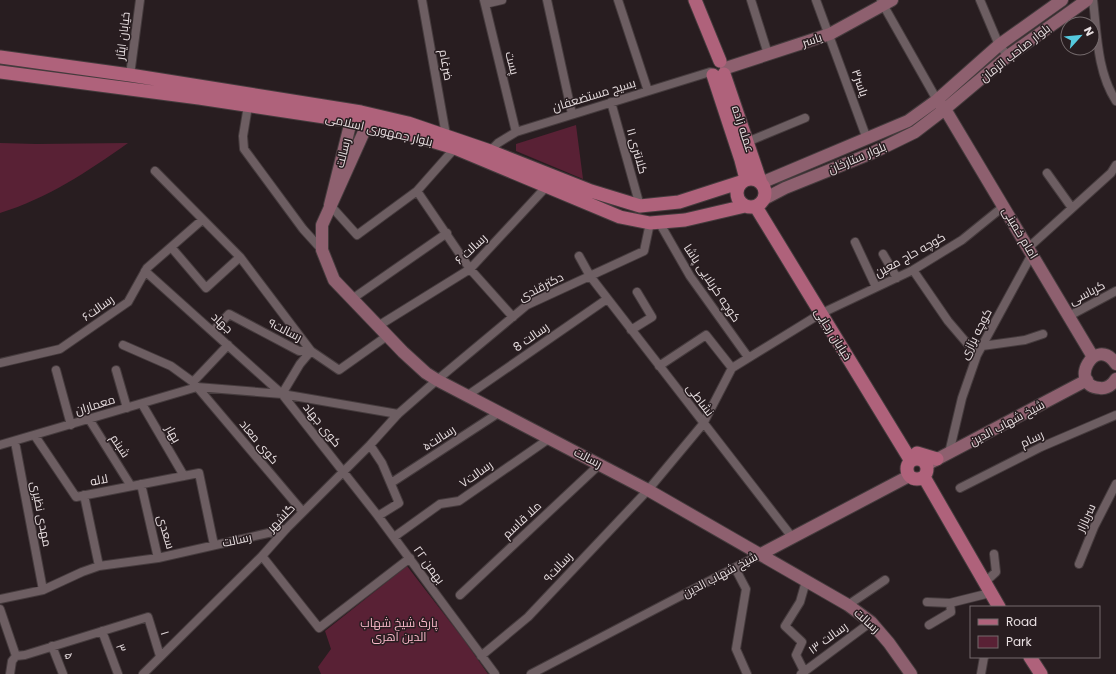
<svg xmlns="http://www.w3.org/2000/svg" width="1116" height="674" viewBox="0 0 1116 674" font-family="Poppins,Cairo,sans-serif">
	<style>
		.green { fill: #592135 }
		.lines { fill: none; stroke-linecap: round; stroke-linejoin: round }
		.street-casing { stroke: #453b3d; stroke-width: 10 }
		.secondary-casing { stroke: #453b3d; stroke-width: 14 }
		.primary-casing { stroke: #453b3d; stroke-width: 15 }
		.street { stroke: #6d5e62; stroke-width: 8 }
		.secondary { stroke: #8e606f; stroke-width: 12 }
		.primary { stroke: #af627b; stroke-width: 13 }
		.labels { text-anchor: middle; stroke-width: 3; stroke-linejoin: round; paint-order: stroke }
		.street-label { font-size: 12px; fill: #e8dfe1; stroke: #281d20 }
		.park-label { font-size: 12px; fill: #fbbacb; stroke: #281d20 }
	</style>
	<rect width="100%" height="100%" fill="#281d20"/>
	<path class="green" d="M576,125L583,179L516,151V144Z
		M0,143L36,144L128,143C87,172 48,198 0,213Z
		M407,566L464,640L488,674H321L318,667L331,649L325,631Z"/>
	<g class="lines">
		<defs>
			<path id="street" d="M422,0L446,135
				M484,0L516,132
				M547,0L572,114
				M618,0L648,91
				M751,0L768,54
				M816,0L867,139
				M980,0L999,45L1008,56
				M1093,0C1097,33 1097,72 1116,101
				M881,1L937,100
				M485,4L502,0
				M130,75L140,0
				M611,102L640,206
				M248,106L243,136L244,149L303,229L322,250
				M747,142L805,118
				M490,151L498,143L516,132L710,72
				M155,171L240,257L311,351L339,370L387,336
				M1047,173L1072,208
				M417,191L455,148
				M330,205L357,235L417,191L470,269L513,317
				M659,222L690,276L748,357
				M855,242L876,287
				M171,247L206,288L240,257
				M1028,248L1111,173L1116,165
				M883,254L897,278
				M579,256L590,276L792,537
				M913,270L948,321L977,355
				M145,271L282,394L378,516L495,674
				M352,299L447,233
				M1069,316L1116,291
				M378,326L470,269L547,186
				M631,330L652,317L637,292
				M213,331L229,314L299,351H311
				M123,345L171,366L193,382L303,512
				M982,346L1025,340L1043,334
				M0,363L60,349L128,302L147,268L202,220
				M659,366L706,335L732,368
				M56,370L71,425
				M116,370L127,408
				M193,382L228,345
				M282,394L300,364L311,351
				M468,395L607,299
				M142,404L184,476
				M89,419L131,486
				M35,436L76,497L199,473L214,545
				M15,442L43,590
				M0,445L197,387L282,394L398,414
				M370,445L382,463L399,503L378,516
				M949,453L962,398L977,355L1032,254
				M391,483L500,412
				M141,484L158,558
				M960,488L1041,447L1116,415
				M84,495L99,566
				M394,537L440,504L459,501L550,438
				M262,556L319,628L410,558
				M1079,564L1094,527L1116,484
				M735,568L746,589L736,649L747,674
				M984,583L996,572L994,554
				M460,595L600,464
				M0,599L43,590L82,572L99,566L158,558L286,529
				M927,602L950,603L990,593
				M848,605L885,580
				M0,609L16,656L25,655L148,617L160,656
				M929,625L951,612L950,603
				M102,631L118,674
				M52,646L63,674
				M481,656L528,617L648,490L703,424L732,368L820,314L913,270L962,240L1004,206
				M804,671L796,655L802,642L785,626L800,602L806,581
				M10,674L12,661L16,656
				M143,674L262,556L286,529L370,445L398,414L437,380L527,305L644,251L650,223
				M531,674L761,554
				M801,674L871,622
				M981,674L984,657"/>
			<path id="secondary" d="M726,68L830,34L892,0
				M941,105L945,109L1093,357
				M761,183L908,121L937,100L999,45L1062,0
				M764,199L785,188L872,153L915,132L945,109L1008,56L1087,0
				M330,205L351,121L361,112L367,125L322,225V250L334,280L403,352L426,373L437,380L648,490L848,605L871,622L889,643L911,674
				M1116,364C1095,333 1067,386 1100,388C1107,389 1112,385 1116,379
				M926,465L1087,380
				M761,554L909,476"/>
			<path id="primary" d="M695,0L720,61
				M0,57L130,75L361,112L408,123L490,151L591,191L640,206L679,202L741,182
				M0,72L199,98L351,121L405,133L455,148L620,217L650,223L685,220L745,206
				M724,74L761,183
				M713,75L741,160L746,179
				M737 193a14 14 0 1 1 28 0a14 14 0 1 1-28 0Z
				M756,207L911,461
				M917,453L937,459
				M907 469a10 10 0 1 1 20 0a10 10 0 1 1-20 0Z
				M924,477L999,607
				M1030,657L1041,674"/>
		</defs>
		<use href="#street" class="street-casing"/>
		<use href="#secondary" class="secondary-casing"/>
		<use href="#primary" class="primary-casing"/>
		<use href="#street" class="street"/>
		<use href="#secondary" class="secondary"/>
		<use href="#primary" class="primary"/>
	</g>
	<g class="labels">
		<g class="street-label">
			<text transform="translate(123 36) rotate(-83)" y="4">خیابان ایثار</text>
			<text transform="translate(812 40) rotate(-18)" y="4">یاسر</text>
			<text transform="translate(1015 53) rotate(-38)" y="4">بلوار صاحب الزمان</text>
			<text transform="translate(512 63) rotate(76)" y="4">پست</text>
			<text transform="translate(446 65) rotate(80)" y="4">ضرغام</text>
			<text transform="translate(860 83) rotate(71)" y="4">یاسر۳</text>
			<text transform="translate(594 95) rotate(-17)" y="4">بسیج مستضعفان</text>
			<text transform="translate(743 129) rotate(72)" y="4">عمله زاده</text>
			<text transform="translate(379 130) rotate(13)" y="4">بلوار جمهوری اسلامی</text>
			<text transform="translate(637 151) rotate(74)" y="4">کلانتری ۱۱</text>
			<text transform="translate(343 153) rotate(-76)" y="4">رسالت</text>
			<text transform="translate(857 158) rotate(-23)" y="4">بلوار ستارخان</text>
			<text transform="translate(1020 233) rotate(59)" y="4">امام خمینی</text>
			<text transform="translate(471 249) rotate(-43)" y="4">رسالت ۶</text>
			<text transform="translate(910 255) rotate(-29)" y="4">کوچه حاج معین</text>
			<text transform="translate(712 283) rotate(56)" y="4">کوچه کربلایی پاشا</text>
			<text transform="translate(541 287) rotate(-27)" y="4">دکترقندی</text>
			<text transform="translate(1087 293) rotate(-27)" y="4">کرباسی</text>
			<text transform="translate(98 308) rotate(-35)" y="4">رسالت۶</text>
			<text transform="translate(222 323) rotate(43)" y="4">جهاد</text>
			<text transform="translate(285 330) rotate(27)" y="4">رسالت۹</text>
			<text transform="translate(833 334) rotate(58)" y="4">خیابان رجایی</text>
			<text transform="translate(976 334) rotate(-63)" y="4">کوچه بزازی</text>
			<text transform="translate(531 337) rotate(-35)" y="4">رسالت 8</text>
			<text transform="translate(700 400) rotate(53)" y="4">نشاطی</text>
			<text transform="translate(95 405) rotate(-17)" y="4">معماران</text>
			<text transform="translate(1007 423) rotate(-28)" y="4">شیخ شهاب الدین</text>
			<text transform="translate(322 425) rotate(51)" y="4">کوی جهاد</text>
			<text transform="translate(173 434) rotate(60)" y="4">بهار</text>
			<text transform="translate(439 438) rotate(-33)" y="4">رسالت۵</text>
			<text transform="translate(1032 439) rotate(-25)" y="4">رسام</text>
			<text transform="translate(259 442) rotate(50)" y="4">کوی معاد</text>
			<text transform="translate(120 446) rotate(57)" y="4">شبنم</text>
			<text transform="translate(588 458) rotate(27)" y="4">رسالت</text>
			<text transform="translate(476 474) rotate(-35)" y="4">رسالت۷</text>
			<text transform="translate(99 480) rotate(-11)" y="4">لاله</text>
			<text transform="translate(41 514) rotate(79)" y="4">مهدی نظیری</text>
			<text transform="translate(281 518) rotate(-46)" y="4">گلشهر</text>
			<text transform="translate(1086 518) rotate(-65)" y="4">سربازار</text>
			<text transform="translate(522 520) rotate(-43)" y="4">ملا قاسم</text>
			<text transform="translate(166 532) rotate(74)" y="4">سعدی</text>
			<text transform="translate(237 540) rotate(-12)" y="4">رسالت</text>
			<text transform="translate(429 565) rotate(54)" y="4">۲۲ بهمن</text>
			<text transform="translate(558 567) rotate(-47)" y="4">رسالت۹</text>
			<text transform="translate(720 575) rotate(-28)" y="4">شیخ شهاب الدین</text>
			<text transform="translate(867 621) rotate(42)" y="4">رسالت</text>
			<text transform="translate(165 633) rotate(72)" y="4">۱</text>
			<text transform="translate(828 638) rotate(-36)" y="4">رسالت ۱۳</text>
			<text transform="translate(121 648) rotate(69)" y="4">۳</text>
			<text transform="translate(69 656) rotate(69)" y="4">۵</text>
		</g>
		<g class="park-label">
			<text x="399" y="627">پارک شیخ شهاب<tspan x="399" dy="14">الدین اهری</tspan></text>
		</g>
	</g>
	<rect x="970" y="606" width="130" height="52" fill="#281d20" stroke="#756b6d"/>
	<rect x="978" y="619" width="20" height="6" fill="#af627b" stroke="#756b6d"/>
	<text x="1006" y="626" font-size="12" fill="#e8dfe1">Road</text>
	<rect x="978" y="636" width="20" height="12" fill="#592135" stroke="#756b6d"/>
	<text x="1006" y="646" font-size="12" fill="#e8dfe1">Park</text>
	<g transform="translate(1080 36) rotate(63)"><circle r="19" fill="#281d20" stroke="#756b6d"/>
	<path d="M0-3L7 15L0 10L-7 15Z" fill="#55cadf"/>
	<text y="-6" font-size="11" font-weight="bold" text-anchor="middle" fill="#e8dfe1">N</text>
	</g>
</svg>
